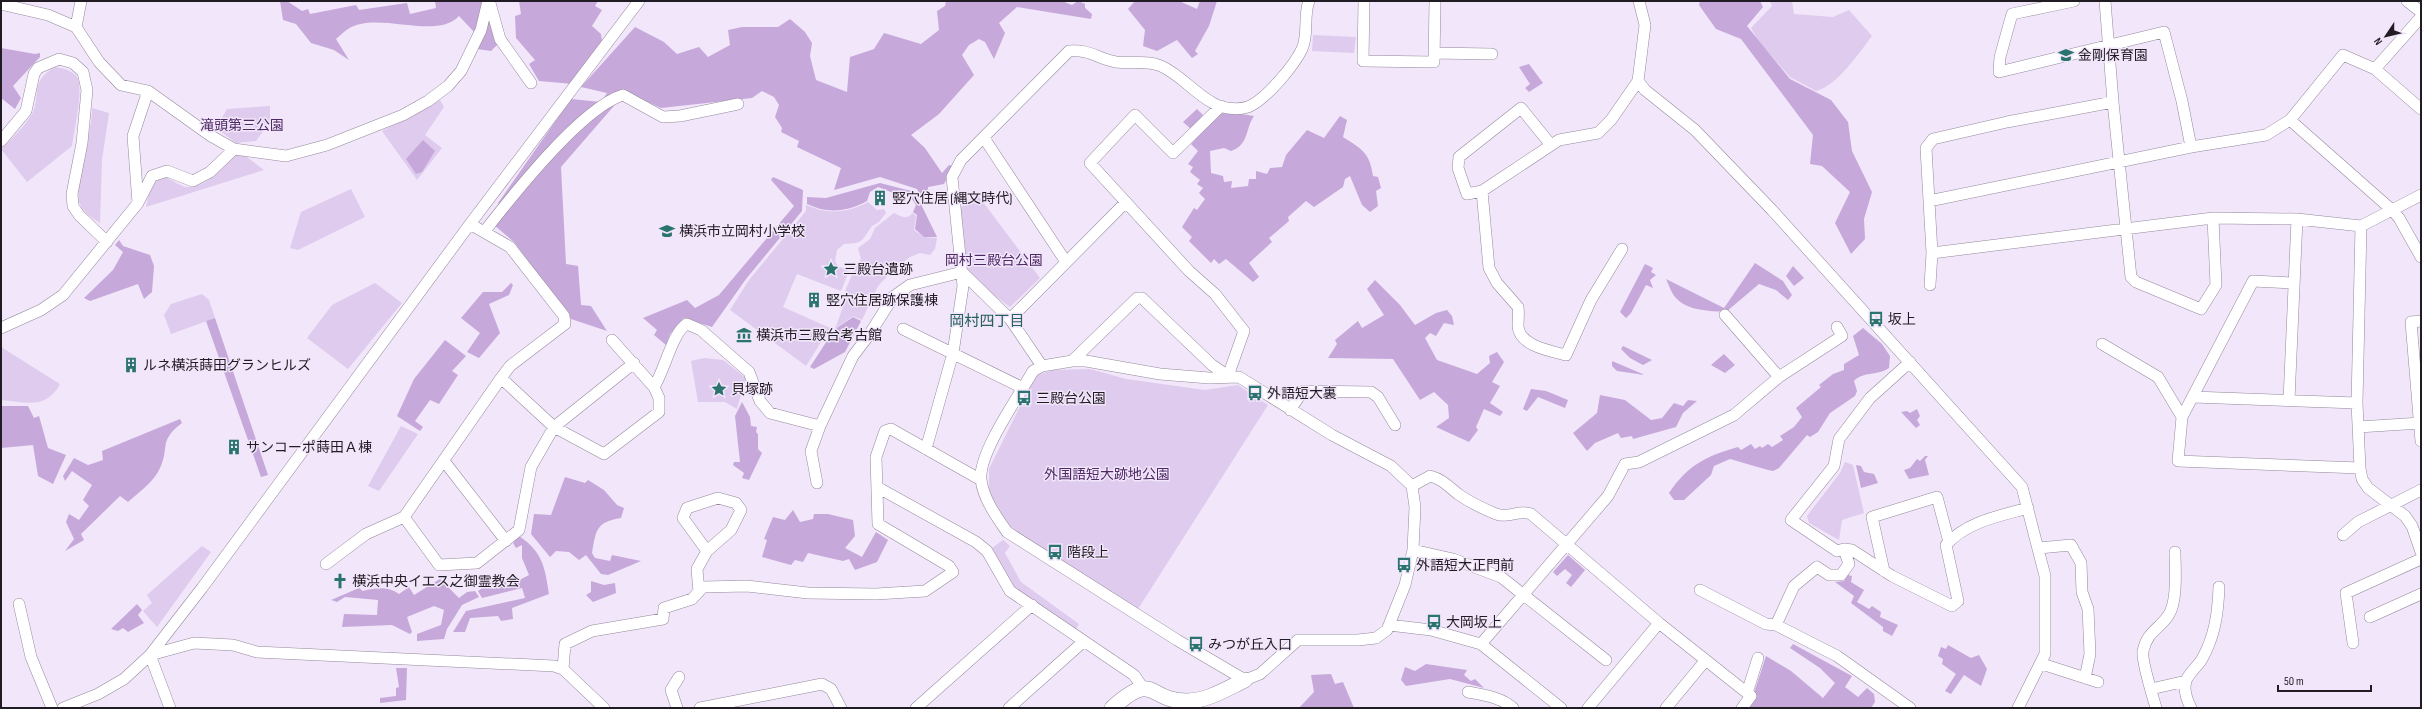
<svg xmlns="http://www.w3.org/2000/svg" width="2422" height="709" viewBox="0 0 2422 709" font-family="'Sofia Sans Condensed','Noto Sans JP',sans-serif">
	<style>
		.green { fill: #dfcbee }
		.forest { fill: #c6a9da }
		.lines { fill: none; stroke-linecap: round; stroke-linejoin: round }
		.street-casing { stroke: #94899b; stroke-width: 12 }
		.secondary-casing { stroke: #94899b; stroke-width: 16 }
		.street { stroke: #fff; stroke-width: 11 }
		.secondary { stroke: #fff; stroke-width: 15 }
		.labels { text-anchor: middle; stroke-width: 3; stroke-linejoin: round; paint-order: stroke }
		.poi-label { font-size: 14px; fill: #211c24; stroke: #f1e6fa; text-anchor: start }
		.park-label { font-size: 14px; fill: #4e2964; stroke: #f1e6fa }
		.neighbourhood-label { font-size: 15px; fill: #27605d; stroke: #f1e6fa }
	</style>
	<rect width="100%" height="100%" fill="#f1e6fa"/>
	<path class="green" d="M1770,1H1792L1794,14L1833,17L1849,10L1872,36C1859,53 1837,86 1816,91L1790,77L1759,42L1751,28L1772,6Z
		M1313,35L1356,37L1354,53L1312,51Z
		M55,67C62,68 72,70 77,77C84,89 74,131 72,146L27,182L1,149C11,139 22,129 30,117C43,100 27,83 55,67Z
		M440,100L444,107L425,135L442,148L417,180L382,131Z
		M270,106V122L256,141L236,143L216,128L227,109Z
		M92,108L109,113L102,160L100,223C92,218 84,213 80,204C73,189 93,131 92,108Z
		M236,154H243L264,170L146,207C149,194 150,181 165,177C171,179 181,187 187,187C207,188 224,166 236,154Z
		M351,189L365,217L298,250L290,248L301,212Z
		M977,194L1040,278L1010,307L980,285L967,269L960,208Z
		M868,202L877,210L884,209L886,213L879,222L872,226C861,241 865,243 844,244L837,250L835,261L838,266L849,271L841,291L797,274L783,307L830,328L806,366L730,310L749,280L806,211V205C829,215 847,213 868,202Z
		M894,213C902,217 906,220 913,213L916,216L914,230L924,237L937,238L935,249L930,255L920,253L910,257L893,270L878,286L862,320L853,316L835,329L848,293L845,291L854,270L861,259L858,248L870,239L875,228Z
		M375,283L402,303L348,369L307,338L332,305Z
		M202,294L209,300L215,318L171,334L164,315L171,304Z
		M1,347L60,384C46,410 26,402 1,400Z
		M704,358L723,360L746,378L737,409L725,402H698L691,361Z
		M1090,369L1126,379L1205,390L1238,385L1268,405L1138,609L1013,530L997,509L989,489V469L1035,376L1052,370Z
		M401,426L418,434L379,491L368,486Z
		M1845,462L1853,465L1864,513L1842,520L1839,540L1809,523L1807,516L1840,473Z
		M1003,540L1010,546L1005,553L1021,582L1079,624L1076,630L1013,587L992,548Z
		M202,546L211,552L157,627L143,611L152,603L147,595Z"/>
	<path class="forest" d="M280,1H287L302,11L308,9L310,14L356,5L359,10L407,3L410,14L436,8L435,1H482L483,16L476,34L459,16C436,41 376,10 348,29C343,32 340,36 336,39L349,60L334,50L311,43L296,24L283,20Z
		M519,1H598L595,6L602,10L592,26L601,34L602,41L573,84L539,81L529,64L535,60L516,38L515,16L521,14Z
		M946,1H1062L1072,5L1078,1L1085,4V8L1092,14L1091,19L1017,7L999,23L1005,33L994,59L985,42L979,39L969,45L962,55L974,75L939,114L911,135L925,148L942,173L949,165L953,166L944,184L928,187L927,200H923L917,189L880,177L834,190L841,168L797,147L799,141L781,132L782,128L775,117L779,105L774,97L762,91L752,98L661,108L626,92L561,167L566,264L578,266L581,305L591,306L607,331L571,319L514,242L494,225L505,209L498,203L571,99L601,102L607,93L581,87L635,27L664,42L677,54L699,47L708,57L730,45L728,30L742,27H778L790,19L805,32L812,43L810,56L816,80L847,92L850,57L874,49L884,33L921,44L939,30L937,11L945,6Z
		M1135,1H1179L1197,9L1200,1H1217L1209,26L1195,51L1198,54L1192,58L1177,40L1157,51L1143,46L1145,30L1128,9Z
		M1700,1H1760L1763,7L1747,26L1790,79L1831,100L1848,122L1852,151L1872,192L1864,219L1865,239L1851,254L1835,223L1850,192L1822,166L1810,164L1813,135L1741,39L1716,29L1699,5Z
		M489,13L498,44L491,51L477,49Z
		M1,48L35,54L40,53V57L13,86L21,98L15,109L1,98Z
		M1529,64L1543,83L1529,92L1525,88L1530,84L1519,67Z
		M1197,109L1203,115L1191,129L1183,122Z
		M1235,113L1254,116C1245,129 1249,145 1231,151L1224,148L1210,151L1211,173L1223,176L1224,182L1232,181L1231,188L1248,186L1249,179H1256V171L1267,174L1270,168L1282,167L1286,155L1307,130L1324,138L1340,116L1347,120L1343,137C1362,149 1370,153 1373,176L1378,177L1381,188L1376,191L1378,206L1370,212L1362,205L1350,176L1345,179L1343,187L1314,207L1306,201L1288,217L1289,221L1269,238L1272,242L1249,263L1259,277L1253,282L1226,259L1219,264L1214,259L1211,263L1189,241L1192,237L1182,227L1194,208L1197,210L1205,199L1199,193L1203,188L1197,184L1200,180L1190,172L1193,167L1188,164L1198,151L1191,144L1219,114Z
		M423,140L435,151L422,172L416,174L406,159Z
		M773,177L803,190L802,211L746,279L712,327L684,318L670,334L666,345L654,335L657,330L643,318L687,300L695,308L719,295L794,206L771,180Z
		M880,183L915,192L937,237H924L915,229L917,215L913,212L916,205C906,188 905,198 893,193C888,191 884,189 878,187L870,192L867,201C847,212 828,214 807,204V197L826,198Z
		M119,240L123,246L150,255L154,266L152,292L144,299L138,284L90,301L84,298L113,270L123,252L115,245Z
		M1755,263L1783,281L1792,295L1788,300L1776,290L1759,284L1726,312C1711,311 1687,311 1676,298C1671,293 1669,285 1666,279L1724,308Z
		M1645,264L1653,268L1651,272L1656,275L1650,280L1653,288L1646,285L1631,313L1626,318L1620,312Z
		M1793,266L1804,278L1794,286L1786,276Z
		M1375,280L1400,305L1415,325L1436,313L1447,310L1452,316L1454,325L1444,323L1436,336L1430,333L1425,338L1437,360L1477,374L1490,363L1489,356L1497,352L1504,362L1492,382L1500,386L1490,403L1503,412L1500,416L1484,409L1476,427L1478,430L1469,442L1436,427L1449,418L1448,405L1434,392L1420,400L1393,359L1328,358L1337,344L1335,340L1358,321L1362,328L1384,315L1367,289Z
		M511,283L513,285L509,295L489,304L500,333L479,358L467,352L480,333L461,318L483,292H502Z
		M853,317L861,321L845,352L814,369L810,367L834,330Z
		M215,318L268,475L261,477L206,321Z
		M1863,328L1882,344L1890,356L1889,368C1878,376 1863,371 1854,381L1857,391L1855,396L1830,413L1818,432L1810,437L1807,435L1779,468L1773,471L1768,470L1730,459L1714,466L1711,475L1684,500H1674L1669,493C1688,465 1706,456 1738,447L1741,450L1751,444L1755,449L1760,446L1762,448L1768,444L1772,447L1783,440L1780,436L1794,427L1802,417L1796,408L1821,387L1819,385L1833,374L1844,370V364L1859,355L1853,336Z
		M445,340L466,356L452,371L458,375L439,404L430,400L415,421L423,427L420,431L397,416L414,379Z
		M1623,346L1652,360L1643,365L1630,358L1621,349Z
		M1724,354L1735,365L1725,373L1711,365Z
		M1612,361L1645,375L1617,371L1612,366Z
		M1531,389L1546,391L1568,400L1565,408L1538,397L1527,411L1523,409Z
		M1600,395L1625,400L1651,420L1662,418L1674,403L1683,406L1688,400L1697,401L1683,413L1676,427L1633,439L1632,436L1621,438L1618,433L1595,443L1587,451L1573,433L1597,413Z
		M742,402L750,417L751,426L757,427L756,432L758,434V449L762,453L749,480L742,478L744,473L733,465L734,462H740L735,416Z
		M1,406H28L34,418L39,416L48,448L66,455L53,484L38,476L33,445L1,448Z
		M1917,409L1920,416L1917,420L1920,425L1916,428L1901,412L1907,411L1910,413Z
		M180,419L182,423C158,441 170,447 160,468C154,482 139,492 128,502L120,496L81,534L84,540L65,551L74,539L66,522L69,514L79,520L89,506L83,500L92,485L72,471L65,481L63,476L74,458L88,465L103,460L102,451Z
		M1925,456H1928L1925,460L1929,475L1909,479L1904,470L1910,468L1917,459L1920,461Z
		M1856,465L1861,466L1864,472L1874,474L1878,483L1861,488Z
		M565,477L585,483L588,480L604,490L617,505L624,508L621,518C596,522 596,530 592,553L595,558L610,561L612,555L641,561L608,575L601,574L586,555L579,560L569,552L556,551L550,557L531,534L534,514L551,515Z
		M793,510L800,522L813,519L814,514H828L853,520L855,536L845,548L862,557L876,532L888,540L877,562L855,570L849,559L843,561L808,553L803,562L795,560L791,565L762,557L767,540L764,539L773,517L785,520Z
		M519,536C543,552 545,568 549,594L512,608L513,619L501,621L498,616L470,618L465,632H453L466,611L525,598L522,588L482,598L478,591L488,584L493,589L505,581L508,586L529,575L522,558V545L516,548L513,543Z
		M1568,555L1585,570L1571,587L1566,583L1572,575L1565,569L1557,576L1553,572Z
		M1848,575L1852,576L1851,582L1864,590L1857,602L1869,609L1872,606L1881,612L1880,617L1898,625L1892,636L1883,631V627L1851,603L1854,596L1835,582L1844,581Z
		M440,579L459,598L467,592L475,591L479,597L462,605L447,629L444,639L417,641V634L441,625L444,610L434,606L407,617L412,632L410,634L392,625L342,627L344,614L377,615L378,600L345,597L337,602L331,600L359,588L363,591C376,588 388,586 399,594L409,587L414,595Z
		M591,581L604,585L615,583L616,593L593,602L586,595L591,592Z
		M137,604L142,610L138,615L144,623L128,632L123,628L118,631L111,629Z
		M1793,644L1852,676L1845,687L1858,697L1867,688L1874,694L1875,702L1871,708H1749L1766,656L1791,671L1823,698L1835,683L1820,668L1790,648Z
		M1948,645L1971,658L1979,655L1987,669L1981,686L1964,675L1951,694L1945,691L1956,674L1942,664L1943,659L1938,656L1941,647L1946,649Z
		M1426,664L1467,670L1464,675L1471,681L1475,679L1484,688L1450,679L1406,686L1401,680L1405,667L1415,671Z
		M396,668H407L406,700L380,703V698L396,696V688L399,687Z
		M1331,674L1335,684L1343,682L1354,708H1299L1314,692L1311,675Z"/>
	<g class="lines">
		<defs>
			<path id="street" d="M1364,1L1363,61L1434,62L1435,1
				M1639,1L1645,25L1638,81L1645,90L1695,130L1772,210L2022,487L2045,576V654L2018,708
				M2074,1L2012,14L2000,57L1999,72L2164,32L2182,101L2191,147L1929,201L1926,148L1933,139L2007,122L2113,102
				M2105,1L2113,102L2131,277L2136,282L2201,309L2216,285L2213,218
				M2407,1L2421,12
				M490,3L500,39L531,83
				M1,4L48,15L76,27L99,62L121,85L148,91L211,136L234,149L286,156L327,145L403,115L428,101L448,86L461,71L481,30L488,1
				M76,27L81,1
				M1434,53L1492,54
				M2375,69L2421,17
				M2290,120L2392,210L2399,218L2421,257
				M984,138L1066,262
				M1,141L26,111L34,74L38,68L59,59L73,63L83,72L87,90L82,143L72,194L73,206L79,215L107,242
				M1551,145L1521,108L1459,157L1458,168L1467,194L1482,191L1559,140L1598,133L1611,120L1638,81
				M2191,147L2266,135L2290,120L2343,55L2375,69L2421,109
				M1482,191L1489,268L1497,283L1518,307C1519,314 1518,320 1518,326C1519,346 1551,351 1566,355L1591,300L1622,249
				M139,201L152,176L167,171L193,181L210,172L234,149
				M1929,201L1932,253L1930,285
				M2361,226L2357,403L2360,468L2362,479L2368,488L2405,516L2412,526L2421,552
				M484,232C512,196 581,108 623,95L663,117L680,116L738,104
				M1932,253L2213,218L2297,219L2361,226L2421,195
				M962,272L1010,319L1042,366
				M2293,283L2253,281L2182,417L2178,461L2360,468
				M1010,319L1126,202
				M2421,321L2411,322L2421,441
				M1,328L41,310L63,295L138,203L133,136L148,91
				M903,329L1023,388
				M612,340L654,387
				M2102,344L2158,377L2182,417
				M1072,361H1086L1160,374L1209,378L1239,377L1332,435L1391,466L1412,486L1415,507L1413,550L1405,585L1387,630L1376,638L1358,640H1298L1260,674L1245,680L1177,640L1007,532C996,516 984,500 981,480C978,453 1019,396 1033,371L1042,366Z
				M1072,361L1137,298H1142L1212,365L1228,376L1244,331L1215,294L1189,271L1090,163L1135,115L1173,153L1221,106
				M1779,377L1842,336L1837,327
				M501,378L554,427L604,454L659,412V398L654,387C664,372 673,331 687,324L701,330L749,372L760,401L770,413L820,426
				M2193,397L2357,403
				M2289,400L2297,219
				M1290,410L1303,391L1371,392L1378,397L1395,425
				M2358,427L2421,423
				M926,449L953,353L963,286L952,177L961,160L1069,51C1090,49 1098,59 1116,62C1131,64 1147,60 1161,66C1181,75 1194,93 1213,103C1222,109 1242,111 1252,105C1268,96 1294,66 1302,49C1309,34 1303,16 1309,1
				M444,461L506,541
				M817,483L811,451L820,426L853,356L869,335L893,297L910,285L962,272
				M1412,486L1430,476C1442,479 1448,486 1458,494C1469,502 1484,509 1496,514C1511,519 1517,509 1531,514L1659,623
				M877,487L976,542L987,551L1010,591L1134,675L1143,688
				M404,517L439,565L477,563L519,530L531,467L554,427L634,363
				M2343,535L2358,522L2421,490
				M2039,548L2071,545L2081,563L2082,592L2088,609L2090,654L2085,678
				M1844,549L1852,550L1892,576L1952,606L1958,601L1946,545C1966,522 1999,516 2028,508
				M1413,550L1453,559L1501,577L1606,660
				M326,564L366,534L404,517L501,378L510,366L565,324L564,316L510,247L470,224
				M1884,571L1872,517L1937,497L1949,542
				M1700,590L1766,624L1776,625L1837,656L1910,708
				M699,592L697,569L707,551L731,530L741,510L736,503L718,498L687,508L683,518L707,551
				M19,604L31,657L52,708
				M2370,617L2421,594
				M1389,625L1431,630L1481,644L1561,708
				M1776,625L1794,586L1817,567L1829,575H1841L1849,564L1844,549L1837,551L1791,520L1834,466L1839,439L1870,398L1910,362
				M2353,643L2346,593L2421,559
				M1481,644L1608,496L1625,464L1639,462L1734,415L1779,377L1725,315
				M2042,664L2098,682
				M563,669L565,644L592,631L663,619L664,608L692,599L703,587L747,586L808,593L876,594L925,591L953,572L949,566L878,524L876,457L885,431L891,429L981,480
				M2151,689L2186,681
				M1468,692C1483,695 1501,697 1513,708
				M1747,693L1758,658
				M63,708L98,694L124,679L150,655L202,588L470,224L639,1
				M170,708L150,655L194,643L233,645L257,652L554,666L563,669L604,708
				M677,708L671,690L679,677
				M700,708L822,684L831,689L841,708
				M916,708L1032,605
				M1009,708L1083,642
				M1588,708L1659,623L1751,696L1742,708
				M1666,708L1705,661
				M2156,708C2153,697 2141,660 2143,651C2147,632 2159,629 2168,616C2178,602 2175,569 2175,552
				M2191,708C2187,700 2183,690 2186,681C2188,674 2198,666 2202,659C2215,636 2218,613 2219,587"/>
			<path id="secondary" d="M1112,708C1156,669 1146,701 1187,701C1207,701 1226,689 1245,680"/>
		</defs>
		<use href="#street" class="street-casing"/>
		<use href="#secondary" class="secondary-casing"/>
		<use href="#street" class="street"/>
		<use href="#secondary" class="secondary"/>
	</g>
	<defs>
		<symbol id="school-bare" viewBox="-9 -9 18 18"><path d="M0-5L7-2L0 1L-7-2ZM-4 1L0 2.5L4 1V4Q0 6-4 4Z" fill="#2a736e" stroke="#f1e6fa" stroke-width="2.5" paint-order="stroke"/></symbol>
		<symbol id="building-bare" viewBox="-9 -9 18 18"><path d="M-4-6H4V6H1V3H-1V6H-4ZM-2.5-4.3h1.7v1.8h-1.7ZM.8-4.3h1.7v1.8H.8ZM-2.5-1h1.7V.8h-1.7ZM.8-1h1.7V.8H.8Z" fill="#2a736e" stroke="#f1e6fa" stroke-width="2.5" paint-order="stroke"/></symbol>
		<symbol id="sight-bare" viewBox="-9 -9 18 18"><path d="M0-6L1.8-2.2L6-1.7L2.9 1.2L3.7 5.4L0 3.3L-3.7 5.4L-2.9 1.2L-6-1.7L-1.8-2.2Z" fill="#2a736e" stroke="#f1e6fa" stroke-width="2.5" paint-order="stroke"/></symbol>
		<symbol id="bus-bare" viewBox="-9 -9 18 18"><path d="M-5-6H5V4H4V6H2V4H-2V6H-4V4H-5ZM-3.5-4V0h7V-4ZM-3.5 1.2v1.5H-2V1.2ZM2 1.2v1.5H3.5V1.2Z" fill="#2a736e" stroke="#f1e6fa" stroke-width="2.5" paint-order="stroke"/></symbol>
		<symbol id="museum-bare" viewBox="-9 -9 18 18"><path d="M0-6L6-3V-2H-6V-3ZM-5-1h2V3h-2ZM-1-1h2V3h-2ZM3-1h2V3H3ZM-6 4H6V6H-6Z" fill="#2a736e" stroke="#f1e6fa" stroke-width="2.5" paint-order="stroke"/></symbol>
		<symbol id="church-bare" viewBox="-9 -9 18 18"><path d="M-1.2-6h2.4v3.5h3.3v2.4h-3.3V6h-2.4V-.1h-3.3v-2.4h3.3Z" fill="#2a736e" stroke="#f1e6fa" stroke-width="2.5" paint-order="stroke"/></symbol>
	</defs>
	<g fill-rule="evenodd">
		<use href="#school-bare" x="2055" y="44" width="22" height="22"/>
		<use href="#building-bare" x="869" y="187" width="22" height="22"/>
		<use href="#school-bare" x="656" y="220" width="22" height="22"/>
		<use href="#sight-bare" x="820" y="258" width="22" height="22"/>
		<use href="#building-bare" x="803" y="289" width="22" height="22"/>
		<use href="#bus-bare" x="1865" y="308" width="22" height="22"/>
		<use href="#museum-bare" x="733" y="324" width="22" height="22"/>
		<use href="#building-bare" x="120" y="354" width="22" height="22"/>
		<use href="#sight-bare" x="708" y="378" width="22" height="22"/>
		<use href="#bus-bare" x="1244" y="382" width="22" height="22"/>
		<use href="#bus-bare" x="1013" y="387" width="22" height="22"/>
		<use href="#building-bare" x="223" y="436" width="22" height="22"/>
		<use href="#bus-bare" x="1044" y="541" width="22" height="22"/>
		<use href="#bus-bare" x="1393" y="554" width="22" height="22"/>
		<use href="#church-bare" x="329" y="570" width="22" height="22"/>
		<use href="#bus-bare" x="1423" y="611" width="22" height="22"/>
		<use href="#bus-bare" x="1185" y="633" width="22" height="22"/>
	</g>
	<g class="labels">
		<g class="poi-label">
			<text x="2078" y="60">金剛保育園</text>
			<text x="892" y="203">竪穴住居 (縄文時代)</text>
			<text x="679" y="236">横浜市立岡村小学校</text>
			<text x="843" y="274">三殿台遺跡</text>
			<text x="826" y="305">竪穴住居跡保護棟</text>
			<text x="1888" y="324">坂上</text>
			<text x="756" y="340">横浜市三殿台考古館</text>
			<text x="143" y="370">ルネ横浜蒔田グランヒルズ</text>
			<text x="731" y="394">貝塚跡</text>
			<text x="1267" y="398">外語短大裏</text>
			<text x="1036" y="403">三殿台公園</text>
			<text x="246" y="452">サンコーポ蒔田Ａ棟</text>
			<text x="1067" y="557">階段上</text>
			<text x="1416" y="570">外語短大正門前</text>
			<text x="352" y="586">横浜中央イエス之御霊教会</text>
			<text x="1446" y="627">大岡坂上</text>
			<text x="1208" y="649">みつが丘入口</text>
		</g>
		<g class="park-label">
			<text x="242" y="130">滝頭第三公園</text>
			<text x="994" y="265">岡村三殿台公園</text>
			<text x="1107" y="479">外国語短大跡地公園</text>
		</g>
		<g class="neighbourhood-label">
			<text x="987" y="326">岡村四丁目</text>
		</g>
	</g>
	<rect width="2422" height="709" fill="none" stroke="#211c24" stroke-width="4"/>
	<g transform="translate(2386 36) rotate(235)" stroke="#f1e6fa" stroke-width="3" paint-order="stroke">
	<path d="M0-3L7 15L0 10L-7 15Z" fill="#211c24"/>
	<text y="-6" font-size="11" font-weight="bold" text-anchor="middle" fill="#211c24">N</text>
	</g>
	<path d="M2278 685v6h93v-6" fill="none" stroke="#211c24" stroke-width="2"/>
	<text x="2284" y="685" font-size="12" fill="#211c24" stroke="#f1e6fa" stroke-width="3" paint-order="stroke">50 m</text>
</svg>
